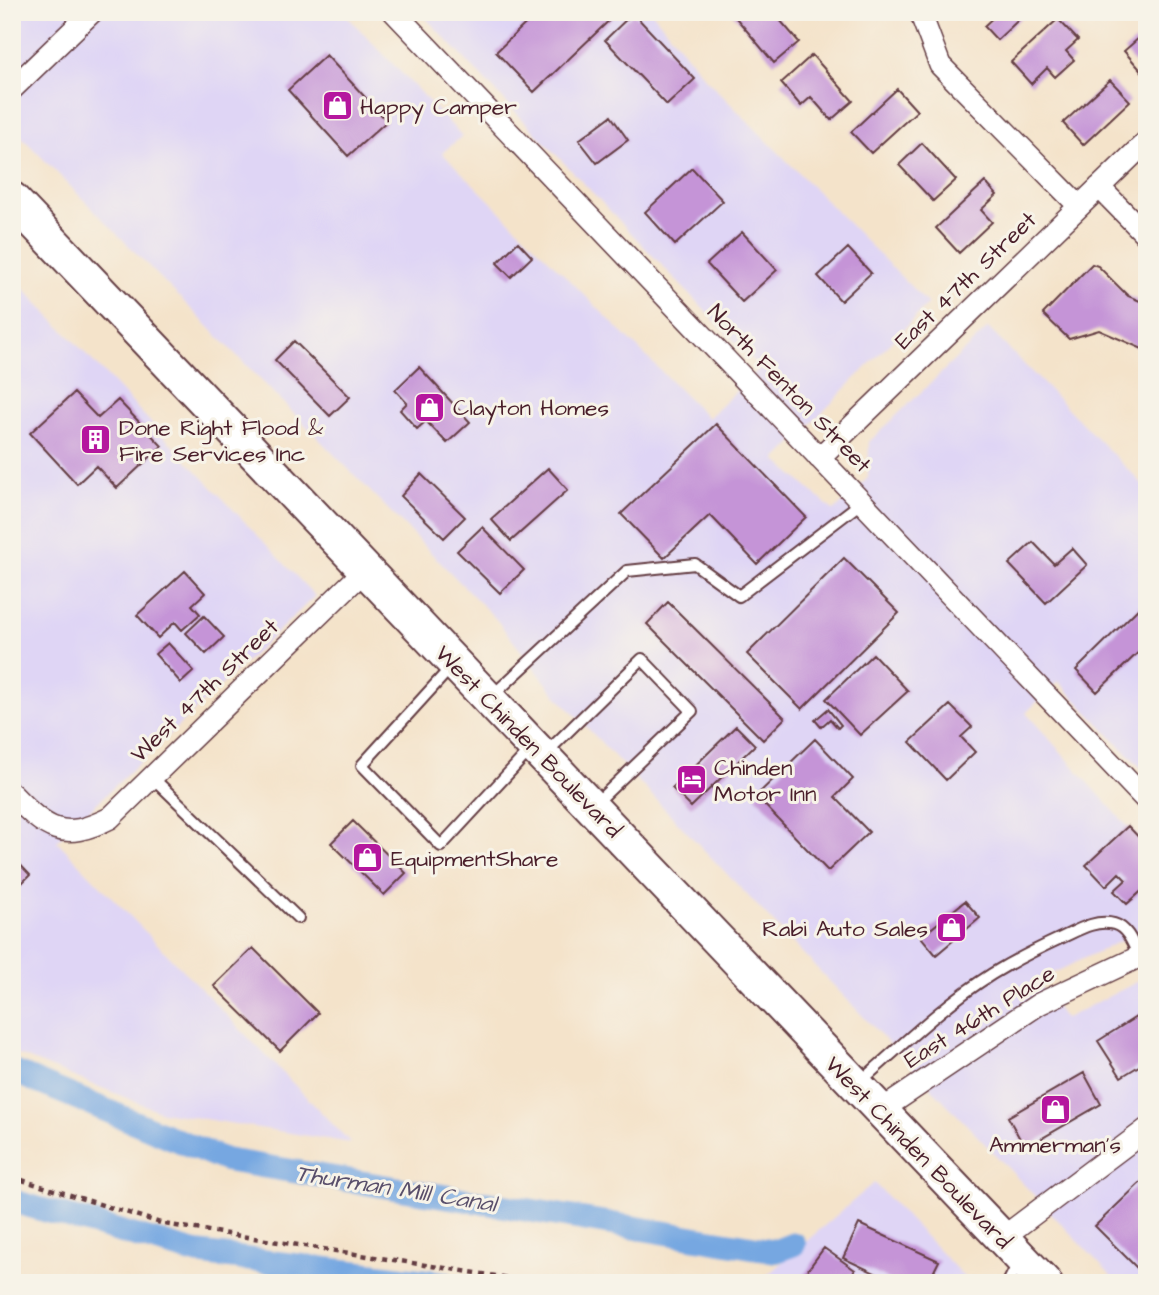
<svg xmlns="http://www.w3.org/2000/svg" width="1159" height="1295" viewBox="0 0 1159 1295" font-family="'Architects Daughter',sans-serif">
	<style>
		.built { fill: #dfd5f5 }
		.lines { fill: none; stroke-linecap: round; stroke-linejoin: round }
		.canal { stroke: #76a7e1; stroke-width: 24 }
		.building { fill: #c594d7 }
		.service-casing { stroke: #643c43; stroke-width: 14 }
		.minor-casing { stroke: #643c43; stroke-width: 24 }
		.primary-casing { stroke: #643c43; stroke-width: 37 }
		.path { stroke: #643c43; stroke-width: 4.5; stroke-dasharray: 5 5; stroke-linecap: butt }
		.service { stroke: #fff; stroke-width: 10 }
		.minor { stroke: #fff; stroke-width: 21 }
		.primary { stroke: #fff; stroke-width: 33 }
		.labels { text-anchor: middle; stroke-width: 6; stroke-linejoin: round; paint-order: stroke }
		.poi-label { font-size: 23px; fill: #4a1f2b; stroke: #f7f3e8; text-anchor: start }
		.street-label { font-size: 23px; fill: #4a1f2b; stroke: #f7f3e8 }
		.water-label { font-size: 24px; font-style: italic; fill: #594f6b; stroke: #f7f3e8 }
	</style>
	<rect width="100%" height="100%" fill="#f7f3e8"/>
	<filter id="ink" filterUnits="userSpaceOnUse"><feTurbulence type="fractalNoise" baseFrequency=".0143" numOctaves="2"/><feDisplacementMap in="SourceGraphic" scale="14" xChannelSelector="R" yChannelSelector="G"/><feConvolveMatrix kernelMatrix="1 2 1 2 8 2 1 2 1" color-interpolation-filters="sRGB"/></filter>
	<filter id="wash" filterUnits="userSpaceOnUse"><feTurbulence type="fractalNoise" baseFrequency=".00686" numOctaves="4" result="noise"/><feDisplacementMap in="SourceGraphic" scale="28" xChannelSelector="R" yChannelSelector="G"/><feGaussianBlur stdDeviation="1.57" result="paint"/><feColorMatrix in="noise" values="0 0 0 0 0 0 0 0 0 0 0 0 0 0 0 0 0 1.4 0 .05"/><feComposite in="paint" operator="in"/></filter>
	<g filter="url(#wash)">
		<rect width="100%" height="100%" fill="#f4e3ca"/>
		<path class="built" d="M12,12H343L462,136L442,153L708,418L760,368L420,12H652L705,78L928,304L776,460L834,511L868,478L869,442L988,328L1147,489V774L1058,681L1026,713L1147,848V928L1037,981L1064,1019L1147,977V1116L1140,1121L1147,1131V1283H1118L555,694L496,619L12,127Z
			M12,276L315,596L57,841L351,1143L162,1112L12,1052Z
			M874,1183L970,1283H758Z"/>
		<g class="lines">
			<path class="canal" d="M12,1071L225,1160L776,1251L794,1244
				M12,1201L196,1253L444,1283"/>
		</g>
		<g id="blocks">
			<path class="building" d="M538,12H618L534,92L496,52Z
				M731,12H773L799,42L774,63Z
				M999,12H1027L997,40L984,26Z
				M633,13L695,79L667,105L605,40Z
				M1058,19L1078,40L1066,51L1074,60L1055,77L1047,68L1031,84L1011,62Z
				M1147,31V73L1145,75L1124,51Z
				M326,55L387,121L348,156L288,90Z
				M812,55L853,101L831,120L811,97L801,106L781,83Z
				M1110,80L1130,101L1083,145L1063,123Z
				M897,89L917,111L871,153L851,132Z
				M611,116L628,140L597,163L579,140Z
				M922,143L956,180L933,201L899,165Z
				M692,168L723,201L675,245L645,212Z
				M985,182L997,195L981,210L992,222L959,253L936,228Z
				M742,232L777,270L742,302L707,264Z
				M518,242L532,257L511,277L497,263Z
				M848,248L871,273L841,301L818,276Z
				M1092,264L1098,266L1128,296L1147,304V351L1099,330L1069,339L1043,314Z
				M294,341L350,397L330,416L275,360Z
				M419,367L470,422L447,443L426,421L417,429L400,410L407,403L395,390Z
				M74,393L98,418L118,400L162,446L117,488L96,466L77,484L30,433Z
				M716,424L806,517L757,564L710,515L664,558L621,514Z
				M548,468L568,490L511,541L491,519Z
				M421,474L465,517L444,538L401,496Z
				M482,527L524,570L500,593L457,551Z
				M1033,542L1054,564L1072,548L1087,565L1046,603L1009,564Z
				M844,558L899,613L802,709L747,654Z
				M185,571L205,593L192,605L200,614L182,630L175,622L158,638L137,615Z
				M1147,600V644L1097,692L1076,670Z
				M668,602L785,718L763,740L647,624Z
				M204,616L224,637L206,654L186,633Z
				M168,643L194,671L181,683L155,654Z
				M873,654L908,691L860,735L826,699Z
				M950,705L972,727L961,737L975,752L946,780L910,742Z
				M828,709L841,725L838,728L830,719L821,727L815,720Z
				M736,726L755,745L691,807L672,788Z
				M815,739L853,779L835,797L869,832L828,871L756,796Z
				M353,821L406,873L384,895L331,843Z
				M1128,826L1147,846V886L1127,904L1114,891L1126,880L1119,873L1106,886L1086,865Z
				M12,856L30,875L12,893Z
				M965,901L980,918L936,955L921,937Z
				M253,948L318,1013L280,1051L214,986Z
				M1147,1010V1061L1121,1077L1098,1041Z
				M1084,1073L1101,1104L1025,1148L1008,1117Z
				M1142,1181L1147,1185V1278L1095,1226Z
				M859,1224L939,1261L928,1283H896L843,1258Z
				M824,1248L855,1270L846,1283H798Z"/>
		</g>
	</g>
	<g filter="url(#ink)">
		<use href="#blocks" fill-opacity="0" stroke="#643c43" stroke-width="2"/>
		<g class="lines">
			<defs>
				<path id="service" d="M453,665L362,765L441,846L530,750
					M491,697L627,571L695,564L739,596L862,502
					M544,755L642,659L692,711L594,805
					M153,778L298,918
					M860,1082C902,1045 944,1004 992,974C1015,960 1039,948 1063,937C1078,930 1096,919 1114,924C1128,928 1133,944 1139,957
					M1008,1283L1018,1263"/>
				<path id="minor" d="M394,12L1147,801
					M920,12L940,65L1079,206
					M12,89L92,12
					M1099,187L1147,236
					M819,458L1147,141
					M12,794C47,830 62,842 110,818L366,569
					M880,1111L1039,1004L1147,953
					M1002,1238L1147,1129"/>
				<path id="primary" d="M12,199L1045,1283"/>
			</defs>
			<use href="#service" class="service-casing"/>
			<use href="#minor" class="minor-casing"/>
			<use href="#primary" class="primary-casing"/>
			<path class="path" d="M12,1177L164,1224L540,1283"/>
			<use href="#service" class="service"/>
			<use href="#minor" class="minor"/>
			<use href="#primary" class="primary"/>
		</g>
	</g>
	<defs>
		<symbol id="shop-square" viewBox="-11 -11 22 22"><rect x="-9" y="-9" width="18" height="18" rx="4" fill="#b5179e" stroke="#f7f3e8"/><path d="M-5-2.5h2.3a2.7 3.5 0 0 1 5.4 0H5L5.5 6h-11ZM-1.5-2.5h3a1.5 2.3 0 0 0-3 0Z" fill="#fff"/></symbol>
		<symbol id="building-square" viewBox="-11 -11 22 22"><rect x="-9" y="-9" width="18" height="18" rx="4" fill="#b5179e" stroke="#f7f3e8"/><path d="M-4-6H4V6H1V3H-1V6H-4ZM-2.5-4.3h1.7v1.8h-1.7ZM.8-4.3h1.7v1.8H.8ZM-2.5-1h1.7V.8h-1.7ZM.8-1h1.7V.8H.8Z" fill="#fff"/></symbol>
		<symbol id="hotel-square" viewBox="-11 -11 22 22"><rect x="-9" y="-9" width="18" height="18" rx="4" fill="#b5179e" stroke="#f7f3e8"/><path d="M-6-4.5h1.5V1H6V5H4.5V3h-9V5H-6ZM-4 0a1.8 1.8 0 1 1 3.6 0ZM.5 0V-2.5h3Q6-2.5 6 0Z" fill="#fff"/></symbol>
	</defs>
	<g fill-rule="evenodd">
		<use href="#shop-square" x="320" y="88" width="35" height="35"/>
		<use href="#shop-square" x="412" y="390" width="35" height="35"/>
		<use href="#building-square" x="78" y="422" width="35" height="35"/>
		<use href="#hotel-square" x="674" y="762" width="35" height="35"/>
		<use href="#shop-square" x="350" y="840" width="35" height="35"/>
		<use href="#shop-square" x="934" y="910" width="35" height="35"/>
		<use href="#shop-square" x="1038" y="1092" width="35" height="35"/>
	</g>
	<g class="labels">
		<g class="poi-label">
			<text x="360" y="114">Happy Camper</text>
			<text x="453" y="415">Clayton Homes</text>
			<text x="119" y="435">Done Right Flood &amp;<tspan x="119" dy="26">Fire Services Inc</tspan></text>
			<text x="714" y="775">Chinden<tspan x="714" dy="26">Motor Inn</tspan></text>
			<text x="391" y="866">EquipmentShare</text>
			<text x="928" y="936" text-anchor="end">Rabi Auto Sales</text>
			<text x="1055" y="1152" text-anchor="middle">Ammerman's</text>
		</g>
		<g class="street-label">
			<text transform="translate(965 280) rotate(-44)" y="8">East 47th Street</text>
			<text transform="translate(790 388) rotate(46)" y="8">North Fenton Street</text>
			<text transform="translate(204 690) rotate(-44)" y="8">West 47th Street</text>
			<text transform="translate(529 741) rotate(46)" y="8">West Chinden Boulevard</text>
			<text transform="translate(979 1016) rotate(-32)" y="8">East 46th Place</text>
			<text transform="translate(919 1152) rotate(46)" y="8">West Chinden Boulevard</text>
		</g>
		<g class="water-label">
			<text transform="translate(396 1188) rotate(9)" y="8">Thurman Mill Canal</text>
		</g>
	</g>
	<rect width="1159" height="1295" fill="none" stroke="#f7f3e8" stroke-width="42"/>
</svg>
